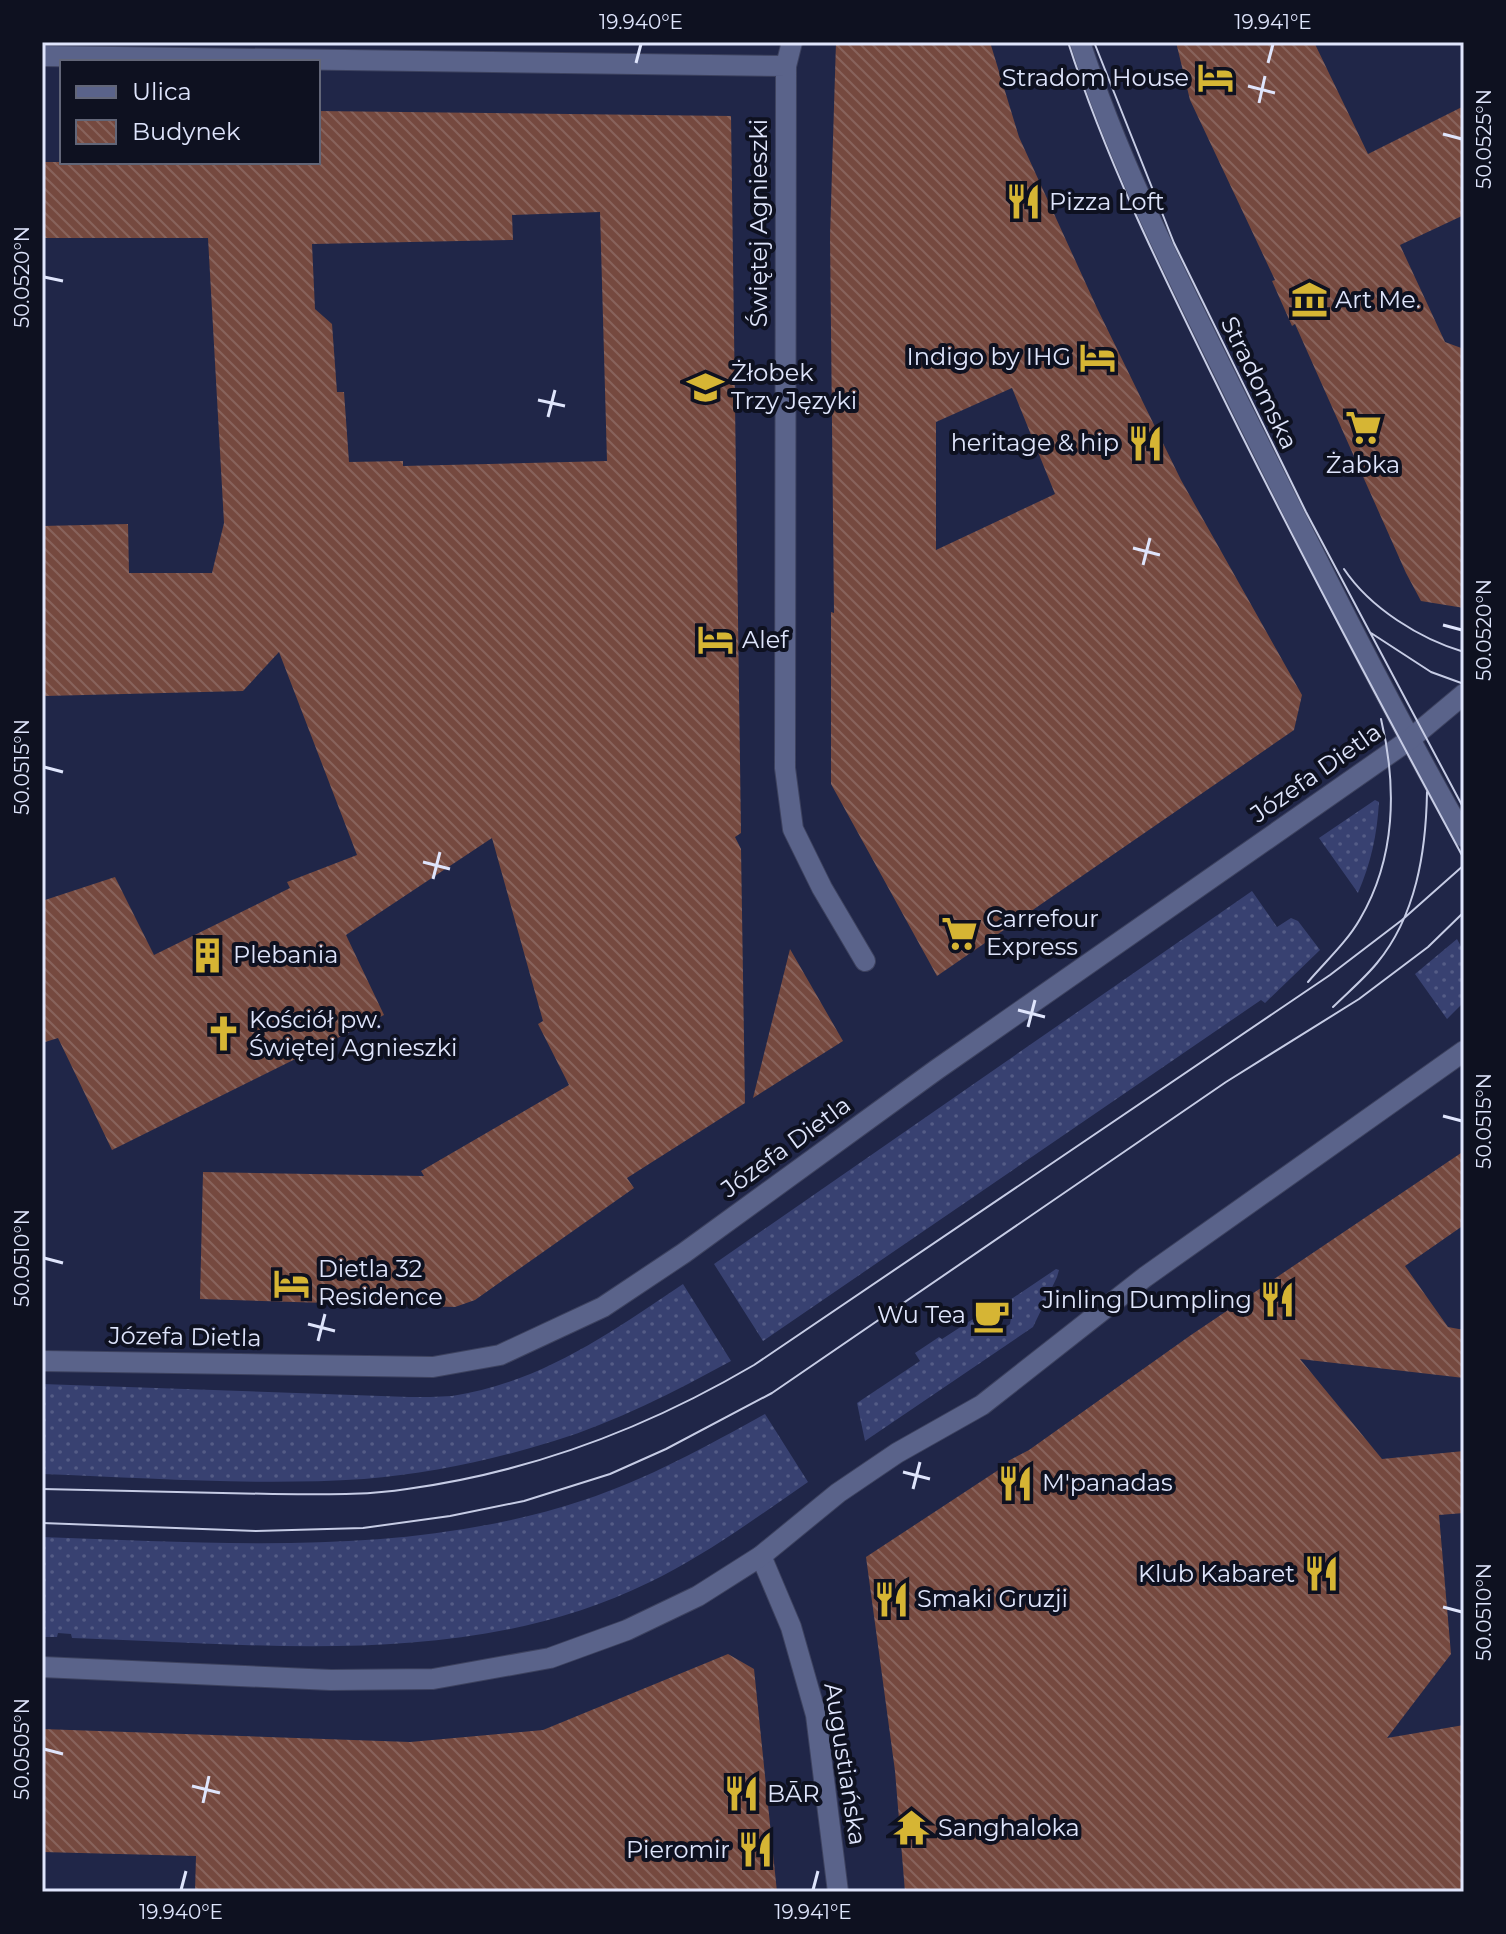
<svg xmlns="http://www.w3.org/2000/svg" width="1506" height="1934" viewBox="0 0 1506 1934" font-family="Montserrat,sans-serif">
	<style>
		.grass { fill: url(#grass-dots) }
		.building { fill: url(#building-back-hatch); fill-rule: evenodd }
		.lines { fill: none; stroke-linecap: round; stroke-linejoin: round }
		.street-casing { stroke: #3d425f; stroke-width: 22 }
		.secondary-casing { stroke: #3d425f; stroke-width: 22 }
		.street { stroke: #5a638a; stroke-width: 20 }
		.secondary { stroke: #5a638a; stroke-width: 20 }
		.tram { stroke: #c6cce5; stroke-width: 2 }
		.ticks { fill: none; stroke: #dfe5fc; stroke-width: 3 }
		.labels { text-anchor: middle; stroke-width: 8; stroke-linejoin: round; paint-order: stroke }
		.poi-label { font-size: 24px; fill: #dfe5fc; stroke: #0e1120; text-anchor: start }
		.street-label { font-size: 24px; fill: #dfe5fc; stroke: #0e1120 }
		.neatline { fill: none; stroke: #dfe5fc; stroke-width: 3 }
		.ticks-label { font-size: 20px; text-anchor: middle; fill: #dfe5fc }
	</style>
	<defs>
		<pattern id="grass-dots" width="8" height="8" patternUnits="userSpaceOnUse" patternTransform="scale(2)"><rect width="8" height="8" fill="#384171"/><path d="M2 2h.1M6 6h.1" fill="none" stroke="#545c86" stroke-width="1.8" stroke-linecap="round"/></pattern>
		<pattern id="building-back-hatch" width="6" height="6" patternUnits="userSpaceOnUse" patternTransform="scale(2)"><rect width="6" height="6" fill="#75493f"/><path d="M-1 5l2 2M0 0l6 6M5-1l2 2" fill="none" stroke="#88635c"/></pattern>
	</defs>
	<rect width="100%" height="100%" fill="#202648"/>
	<path class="grass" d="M1375,800L1379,802C1377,835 1371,863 1358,893L1319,838Z
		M1252,891L1277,927L1291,918L1298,921L1320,950L1265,1003L1261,1000L763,1341L714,1264Z
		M1457,939L1464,952V1002L1447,1019L1415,974Z
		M1056,1269L1059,1270L1057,1277L1033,1327L865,1441L857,1403L920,1361L915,1353L939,1337L942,1339L973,1319L981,1331L995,1334L1010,1324L1012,1311L1007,1302Z
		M683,1284L731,1361C674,1392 616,1422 554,1441C493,1460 428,1474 364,1479C257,1486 149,1478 42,1474V1384L409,1397C423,1397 438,1397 452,1396C540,1383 612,1332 683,1284Z
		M765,1414L808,1482C757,1517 706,1555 650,1582C472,1670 263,1644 72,1638L71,1634L58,1633L57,1637H42V1537C223,1543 409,1558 584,1500C648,1479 707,1446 765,1414Z"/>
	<path class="building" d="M836,42H990L1019,137L1097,308L1181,480L1302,695L1294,730L937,976L831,784V612L834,613L830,236ZM1012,388L1055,494L936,550V422Z
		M1176,42H1314L1368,154L1464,106V215L1400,245L1445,342L1464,349V608L1421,601L1406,573L1295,324L1292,326L1272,281L1275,280L1190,100Z
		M318,111L731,116L741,833L735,837L741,849L745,1103L627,1178L634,1188L475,1300L455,1307L200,1299L203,1172L424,1176L421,1171L569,1085L538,1024L543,1021L492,838L346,935L384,1015L112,1150L58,1038L42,1043V901L115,877L154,955L290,888L287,882L357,855L279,652L243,691L45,696L42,526L128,524L129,573H212L224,523L208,238H42V162H318ZM600,212L607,461L403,466V461L349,462L344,392H337L332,324L315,309L312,244L513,240L512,215Z
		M790,949L843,1041L753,1098Z
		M1464,1151V1225L1405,1266L1448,1327L1464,1330V1378L1300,1359L1382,1459L1464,1451V1513L1439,1515L1451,1654L1387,1738L1464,1725V1892H905L895,1771L866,1557L1009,1463L1008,1461L1029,1450L1191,1335Z
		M728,1654L754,1669L777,1892H195L196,1856L42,1852V1729L410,1742L543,1730Z"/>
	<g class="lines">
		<defs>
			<path id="street" d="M792,42L786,66L785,768L793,829L822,888L865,961
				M1080,42C1121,169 1183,288 1241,407C1313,552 1384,696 1464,837
				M42,56L786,66
				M761,1556L791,1627L816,1715L838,1892"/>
			<path id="secondary" d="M42,1361L433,1367L500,1355L603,1307L684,1253L936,1070L1409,740L1464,694
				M42,1667L331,1680L433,1679L550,1658L627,1630L698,1596L761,1556L838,1493L897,1453L982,1405L1145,1277L1464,1051"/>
		</defs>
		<use href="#street" class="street-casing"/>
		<use href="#secondary" class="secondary-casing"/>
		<use href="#street" class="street"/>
		<use href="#secondary" class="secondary"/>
		<path class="tram" d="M1068,42C1105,157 1159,267 1212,375C1292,539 1378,699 1464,859
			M1094,42L1174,243L1306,512L1464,809
			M1344,569C1370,608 1420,639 1464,652
			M1371,633L1431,672L1464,684
			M1308,982C1325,962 1347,942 1360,919C1396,858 1397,786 1381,719
			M1333,1007C1347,993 1364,979 1377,963C1416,916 1426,852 1427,792
			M42,1489C119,1491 196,1493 273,1494C318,1494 363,1496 407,1489C531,1472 647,1428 754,1365L1330,975L1402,920L1464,865
			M42,1523L256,1531L363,1528L450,1516L524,1501L610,1474L666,1449L772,1393L1226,1082L1359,999L1428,947L1464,912"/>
	</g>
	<path class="ticks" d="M636,63L641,44M1268,63L1273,44M1248,86L1275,93M1259,103L1265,76M1443,134L1462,139M44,277L63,281M538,400L565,406M548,417L555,390M1133,548L1160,555M1143,565L1150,538M1443,625L1462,630M44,767L63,772M423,862L450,869M433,879L440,852M1018,1010L1045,1017M1028,1027L1035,1000M1443,1116L1462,1121M44,1258L63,1263M308,1324L335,1331M318,1341L325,1314M903,1472L930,1479M913,1489L920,1462M1443,1607L1462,1612M44,1749L63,1754M192,1786L220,1793M203,1803L209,1776M181,1890L186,1871M813,1890L818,1871"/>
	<defs>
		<symbol id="hotel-bare" viewBox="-9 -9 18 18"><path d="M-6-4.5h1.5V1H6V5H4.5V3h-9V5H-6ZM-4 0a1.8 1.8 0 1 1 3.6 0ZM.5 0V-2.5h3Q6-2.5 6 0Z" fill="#d6b534" stroke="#0e1120" stroke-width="2.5" paint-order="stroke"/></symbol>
		<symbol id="restaurant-bare" viewBox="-9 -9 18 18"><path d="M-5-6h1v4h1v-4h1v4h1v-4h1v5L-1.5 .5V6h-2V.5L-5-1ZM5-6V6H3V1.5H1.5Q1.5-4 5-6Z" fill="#d6b534" stroke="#0e1120" stroke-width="2.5" paint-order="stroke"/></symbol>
		<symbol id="museum-bare" viewBox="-9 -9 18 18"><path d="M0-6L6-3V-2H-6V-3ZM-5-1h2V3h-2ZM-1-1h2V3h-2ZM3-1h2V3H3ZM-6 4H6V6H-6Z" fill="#d6b534" stroke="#0e1120" stroke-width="2.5" paint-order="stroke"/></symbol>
		<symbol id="school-bare" viewBox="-9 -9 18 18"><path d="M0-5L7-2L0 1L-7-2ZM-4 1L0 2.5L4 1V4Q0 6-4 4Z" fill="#d6b534" stroke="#0e1120" stroke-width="2.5" paint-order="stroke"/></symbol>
		<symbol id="supermarket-bare" viewBox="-9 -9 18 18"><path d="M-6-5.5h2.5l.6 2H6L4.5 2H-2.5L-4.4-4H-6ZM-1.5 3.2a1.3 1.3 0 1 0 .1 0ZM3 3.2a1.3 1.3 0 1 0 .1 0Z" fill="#d6b534" stroke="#0e1120" stroke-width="2.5" paint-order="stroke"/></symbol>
		<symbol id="building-bare" viewBox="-9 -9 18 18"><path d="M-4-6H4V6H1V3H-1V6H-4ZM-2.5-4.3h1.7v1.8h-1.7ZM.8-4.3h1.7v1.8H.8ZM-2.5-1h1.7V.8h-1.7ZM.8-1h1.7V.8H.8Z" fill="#d6b534" stroke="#0e1120" stroke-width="2.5" paint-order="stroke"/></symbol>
		<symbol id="church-bare" viewBox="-9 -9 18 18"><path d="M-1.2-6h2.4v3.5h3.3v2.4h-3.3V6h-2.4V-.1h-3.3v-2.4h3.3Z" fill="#d6b534" stroke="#0e1120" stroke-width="2.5" paint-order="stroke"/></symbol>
		<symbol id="cafe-bare" viewBox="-9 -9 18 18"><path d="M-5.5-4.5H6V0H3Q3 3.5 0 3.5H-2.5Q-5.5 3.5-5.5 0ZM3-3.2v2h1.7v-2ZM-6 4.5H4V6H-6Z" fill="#d6b534" stroke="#0e1120" stroke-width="2.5" paint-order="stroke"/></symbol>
		<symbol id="temple-bare" viewBox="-9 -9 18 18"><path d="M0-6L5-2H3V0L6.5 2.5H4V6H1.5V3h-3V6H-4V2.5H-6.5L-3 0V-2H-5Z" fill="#d6b534" stroke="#0e1120" stroke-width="2.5" paint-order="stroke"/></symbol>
	</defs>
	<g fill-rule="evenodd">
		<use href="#hotel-bare" x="1190" y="52" width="51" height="51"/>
		<use href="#restaurant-bare" x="998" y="176" width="51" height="51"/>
		<use href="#museum-bare" x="1284" y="274" width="51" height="51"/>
		<use href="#hotel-bare" x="1072" y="332" width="51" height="51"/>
		<use href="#school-bare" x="680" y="362" width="51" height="51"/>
		<use href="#supermarket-bare" x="1338" y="402" width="51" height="51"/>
		<use href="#restaurant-bare" x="1120" y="418" width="51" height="51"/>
		<use href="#hotel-bare" x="690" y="614" width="51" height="51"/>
		<use href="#supermarket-bare" x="934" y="908" width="51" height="51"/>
		<use href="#building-bare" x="182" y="930" width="51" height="51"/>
		<use href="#church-bare" x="198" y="1008" width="51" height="51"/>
		<use href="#hotel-bare" x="266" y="1258" width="51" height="51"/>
		<use href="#restaurant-bare" x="1252" y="1274" width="51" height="51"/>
		<use href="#cafe-bare" x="966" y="1290" width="51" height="51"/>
		<use href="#restaurant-bare" x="990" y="1458" width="51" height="51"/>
		<use href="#restaurant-bare" x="1296" y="1548" width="51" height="51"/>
		<use href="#restaurant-bare" x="866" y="1574" width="51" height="51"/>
		<use href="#restaurant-bare" x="716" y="1768" width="51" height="51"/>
		<use href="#temple-bare" x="886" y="1802" width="51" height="51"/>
		<use href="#restaurant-bare" x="730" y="1824" width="51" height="51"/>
	</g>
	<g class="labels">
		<g class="poi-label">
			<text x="1189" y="86" text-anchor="end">Stradom House</text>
			<text x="1049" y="210">Pizza Loft</text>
			<text x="1335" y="308">Art Me.</text>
			<text x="1071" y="365" text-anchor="end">Indigo by IHG</text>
			<text x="731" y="381">Żłobek<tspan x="731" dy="28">Trzy Języki</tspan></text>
			<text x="1119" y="451" text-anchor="end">heritage &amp; hip</text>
			<text x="1363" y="473" text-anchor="middle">Żabka</text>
			<text x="742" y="648">Alef</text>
			<text x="986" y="927">Carrefour<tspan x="986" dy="28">Express</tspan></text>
			<text x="233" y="963">Plebania</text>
			<text x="249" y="1028">Kościół pw.<tspan x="249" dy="28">Świętej Agnieszki</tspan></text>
			<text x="318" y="1277">Dietla 32<tspan x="318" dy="28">Residence</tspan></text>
			<text x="1252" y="1308" text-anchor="end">Jinling Dumpling</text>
			<text x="966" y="1323" text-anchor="end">Wu Tea</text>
			<text x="1042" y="1491">M'panadas</text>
			<text x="1295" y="1582" text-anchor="end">Klub Kabaret</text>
			<text x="917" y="1607">Smaki Gruzji</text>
			<text x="767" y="1802">BĀR</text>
			<text x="938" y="1836">Sanghaloka</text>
			<text x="730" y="1858" text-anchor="end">Pieromir</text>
		</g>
		<g class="street-label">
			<text transform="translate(759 223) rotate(-90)" y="8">Świętej Agnieszki</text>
			<text transform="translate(1259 383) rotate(64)" y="8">Stradomska</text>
			<text transform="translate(1316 773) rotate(-35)" y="8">Józefa Dietla</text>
			<text transform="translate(786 1147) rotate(-36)" y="8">Józefa Dietla</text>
			<text transform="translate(185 1337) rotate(1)" y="8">Józefa Dietla</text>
			<text transform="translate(845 1764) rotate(81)" y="8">Augustiańska</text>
		</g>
	</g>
	<rect width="1506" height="1934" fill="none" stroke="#0e1120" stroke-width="88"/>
	<rect x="60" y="60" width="260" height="104" fill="#0e1120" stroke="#626678" stroke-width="2"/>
	<rect x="76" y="86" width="40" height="12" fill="#5a638a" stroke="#626678" stroke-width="2"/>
	<text x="132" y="100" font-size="24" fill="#dfe5fc">Ulica</text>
	<rect x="76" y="120" width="40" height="24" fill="url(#building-back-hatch)" stroke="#626678" stroke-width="2"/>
	<text x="132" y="140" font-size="24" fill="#dfe5fc">Budynek</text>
	<rect x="44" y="44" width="1418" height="1846" class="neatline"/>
	<g class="ticks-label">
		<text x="641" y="29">19.940°E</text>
		<text x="1273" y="29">19.941°E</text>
		<text transform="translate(1484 139) rotate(-90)" y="7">50.0525°N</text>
		<text transform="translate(22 277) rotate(-90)" y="7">50.0520°N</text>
		<text transform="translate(1484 630) rotate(-90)" y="7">50.0520°N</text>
		<text transform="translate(22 767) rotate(-90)" y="7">50.0515°N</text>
		<text transform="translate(1484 1121) rotate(-90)" y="7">50.0515°N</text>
		<text transform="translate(22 1258) rotate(-90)" y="7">50.0510°N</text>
		<text transform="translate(1484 1612) rotate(-90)" y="7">50.0510°N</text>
		<text transform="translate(22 1749) rotate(-90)" y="7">50.0505°N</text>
		<text x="181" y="1919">19.940°E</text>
		<text x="813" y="1919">19.941°E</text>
	</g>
</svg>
